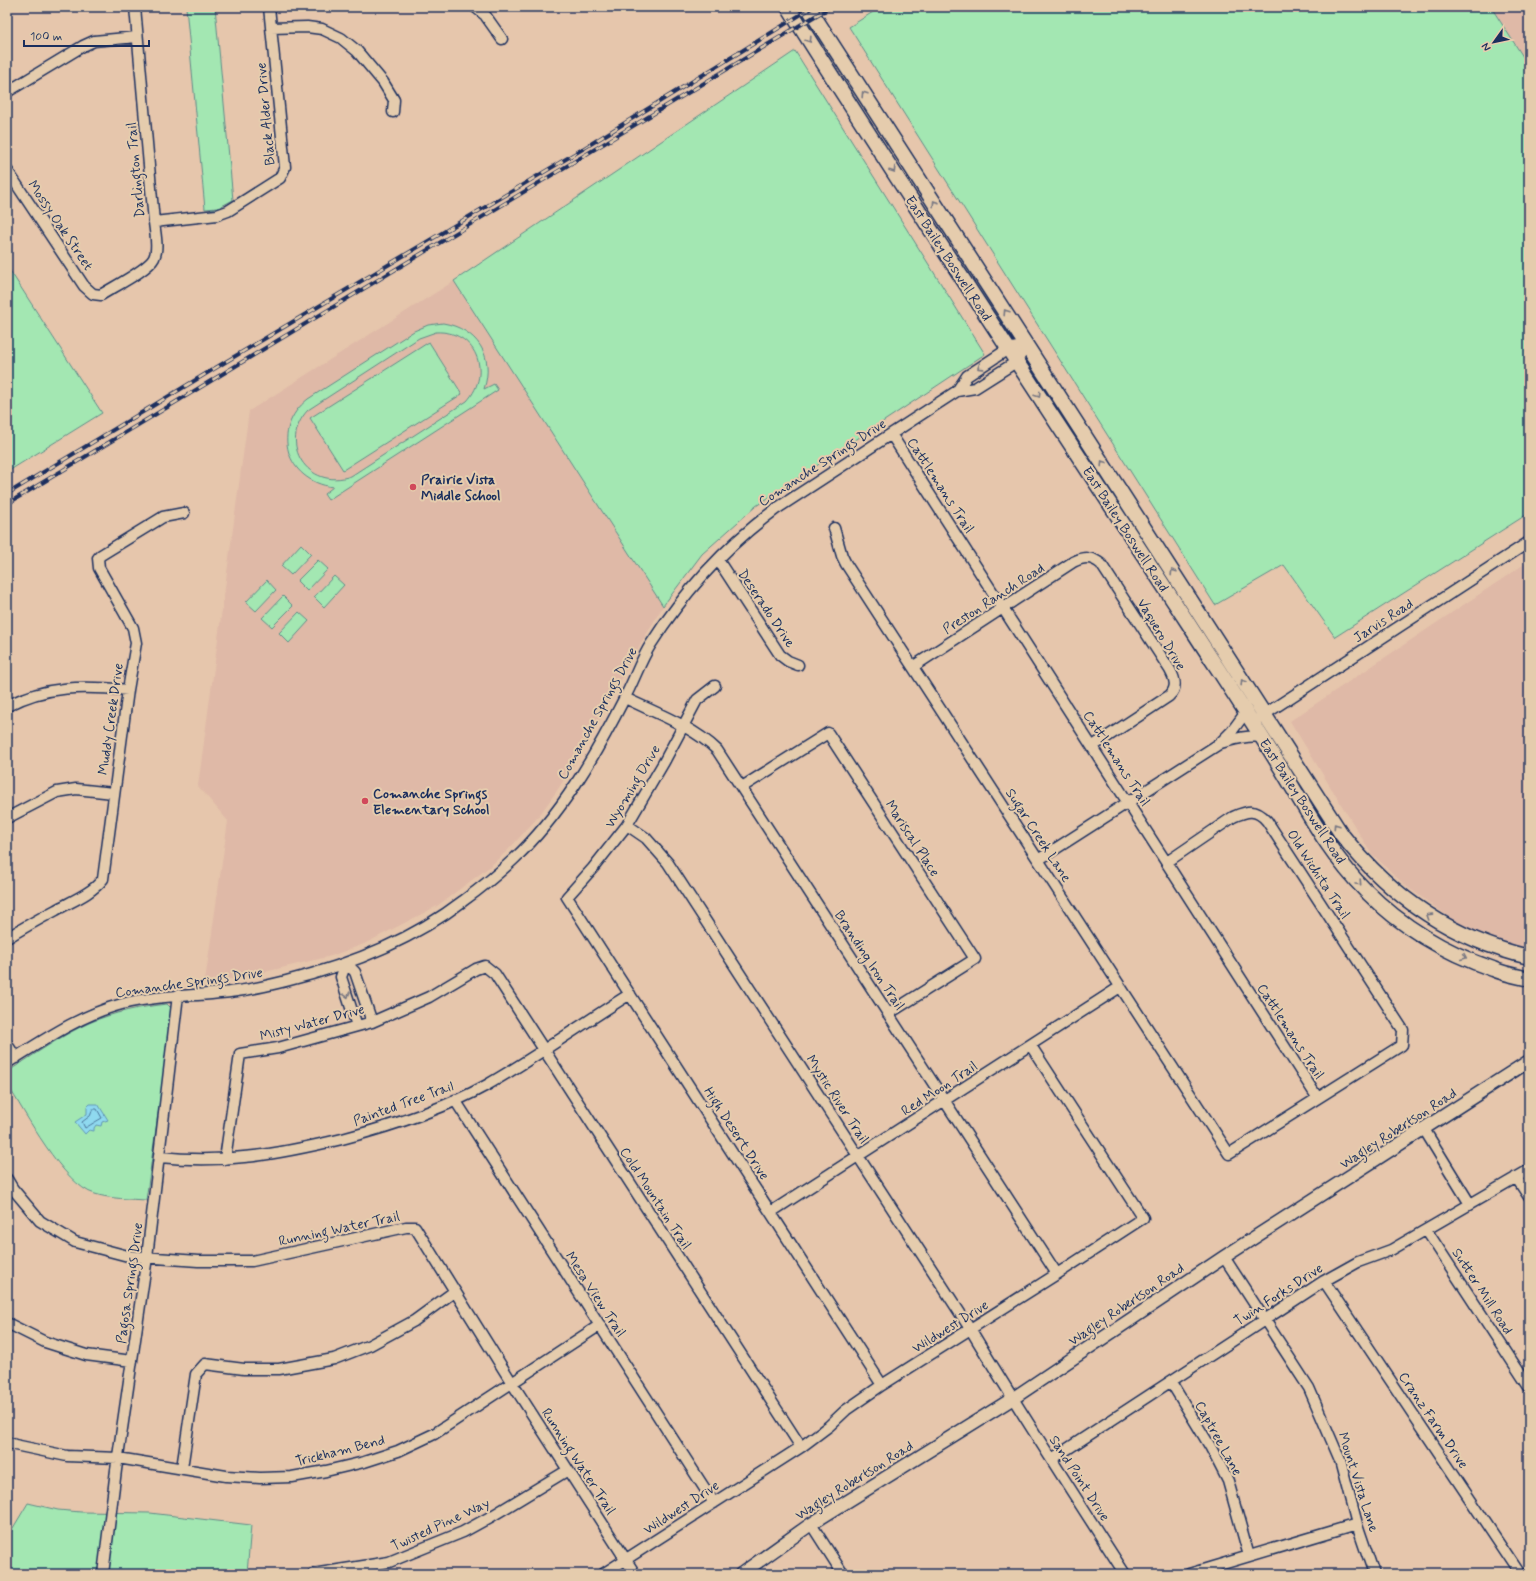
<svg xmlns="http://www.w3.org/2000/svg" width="1536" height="1581" viewBox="0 0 1536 1581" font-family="Mynerve,sans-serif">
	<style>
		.built { fill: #dfb9a7 }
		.green { fill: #a3e7b2; stroke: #5f8b88; fill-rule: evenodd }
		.water { fill: #8fd9ef; stroke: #6195b5 }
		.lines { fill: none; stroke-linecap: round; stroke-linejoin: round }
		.shore { stroke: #497398; stroke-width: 1 }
		.minor-casing { stroke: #1b2f5e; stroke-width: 13 }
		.tertiary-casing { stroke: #1b2f5e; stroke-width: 15 }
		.secondary-casing { stroke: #1b2f5e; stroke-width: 17 }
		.minor { stroke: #e5ccad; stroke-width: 10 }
		.tertiary { stroke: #e5ccad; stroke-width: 12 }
		.secondary { stroke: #e5ccad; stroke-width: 14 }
		.rail-casing { stroke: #1b2f5e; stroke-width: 4 }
		.rail { stroke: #e5ccad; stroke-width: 2.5; stroke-dasharray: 8; stroke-linecap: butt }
		.oneway { stroke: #767682 }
		.poi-dot { fill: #d1495b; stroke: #e5ccad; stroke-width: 1.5 }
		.labels { text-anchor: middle; stroke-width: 4; stroke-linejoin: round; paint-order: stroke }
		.street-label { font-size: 14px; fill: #1b2f5e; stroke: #e5ccad }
		.poi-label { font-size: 14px; font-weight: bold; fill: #1b2f5e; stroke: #e5ccad; text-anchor: start }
	</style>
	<rect width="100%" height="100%" fill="#e6c6ac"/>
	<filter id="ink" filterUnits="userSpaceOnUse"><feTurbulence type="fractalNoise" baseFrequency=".025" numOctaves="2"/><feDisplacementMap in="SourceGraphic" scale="8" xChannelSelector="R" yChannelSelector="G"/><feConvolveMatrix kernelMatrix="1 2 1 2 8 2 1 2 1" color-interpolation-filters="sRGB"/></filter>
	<g filter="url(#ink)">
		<path class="built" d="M1491,7H1529V66Z
			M454,281L663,606L629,664L589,741L556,792L538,817L508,850L488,868L437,906L364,944L331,956L240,978L205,981L228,821L198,786L249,411Z
			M1529,561V948L1511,944L1460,925L1406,886L1371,853L1290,721Z"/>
		<path class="green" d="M186,7H215L233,200L218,208L205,209Z
			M881,7H1491L1529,66V513L1335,637L1284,565L1215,605L849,27Z
			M795,51L985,354L756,506L702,554L663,606L454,281Z
			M7,266L102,413L7,472Z
			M443,323C477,329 495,356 484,389L494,384L498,390L328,500L324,494L333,487C286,481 270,429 308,399L414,331L428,325ZM436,332C475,330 493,372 467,401L351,476C308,491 277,443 308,410L419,338Z
			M429,342L462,394L343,470L310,418Z
			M301,544L311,554L291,575L281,566Z
			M318,560L328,569L307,591L297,581Z
			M334,576L344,585L324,607L314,597Z
			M267,580L276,590L256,611L246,602Z
			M283,596L293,606L272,627L262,618Z
			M299,612L309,621L289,643L279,633Z
			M167,1004L172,1009V1014L146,1200C130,1199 111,1199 95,1194C63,1185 25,1112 7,1084V1072C34,1055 60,1036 89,1023C114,1012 140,1007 167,1004Z
			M28,1503L58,1510L81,1512L150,1513L251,1525L247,1574H7V1538Z"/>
		<path class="water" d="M90,1104H98L108,1120L102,1122L101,1126L96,1125L94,1128V1131L89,1130L85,1134L75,1122L87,1114V1107Z"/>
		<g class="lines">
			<path class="shore" d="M93,1109H97L102,1118C100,1119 87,1127 85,1128L82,1122L90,1116Z"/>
			<defs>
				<path id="minor" d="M475,7L485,15L502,39
					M271,28L307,27L322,29L341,38L357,51L383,82L394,100L393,112
					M7,92L83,46L94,41L137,37
					M7,170L84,286L93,294L101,295C113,287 148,270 154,258C159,248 155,233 154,222L135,7
					M154,222L217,215L228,211L280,178L285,167L269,7
					M957,391L967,376L1008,349L1027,345
					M891,434L1317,1097
					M834,528L842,556L846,564L1229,1154L1402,1045L1403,1030L1267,821C1256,808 1247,811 1233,817L1167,862
					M718,560L780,655L788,661L798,665
					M914,666L1073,562C1084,557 1091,556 1101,564L1170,670C1175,679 1178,688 1169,696L1093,746
					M715,686L697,700L664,762L627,825L593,868L567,897L882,1385
					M625,698C656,713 692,726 717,750L1057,1274
					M7,706C47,685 84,686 128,690
					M1259,718L1529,542
					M1221,743C1235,739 1247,735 1262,737
					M742,787L828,733L975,959L888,1014
					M7,818L57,792L76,789L113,793
					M627,825L646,838L668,863L971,1330C1020,1412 1073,1493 1125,1574
					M1038,860L1219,744L1232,731L1246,712
					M7,938C23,928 39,919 56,910C72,901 91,894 103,879L128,690L136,643L133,628L99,568L98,558L101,555L163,517L184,513
					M357,1026L341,977L346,963L355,972L372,1022
					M7,1044L16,1058
					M7,1063C44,1040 80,1015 122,1004C160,994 199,997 237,991C254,989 270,985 286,981C350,965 411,941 463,901C481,888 498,874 514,859C561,815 595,756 624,699C634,681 640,661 651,644C684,592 726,546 776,509L957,391L975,388L1016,362L1027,345
					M455,1100L714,1503
					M1424,1129L1470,1204
					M160,1157C226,1164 279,1154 342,1139C392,1126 442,1110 487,1085C536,1057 582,1024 630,994
					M225,1159L240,1054L278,1048L372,1022L429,997L476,969L485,966L495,974L801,1447
					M1516,1177L1529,1197
					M7,1179L13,1189L40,1221L75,1242L128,1256L198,1261H252L406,1227H415L512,1383L635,1574
					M771,1212L1120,987
					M1427,1231L1529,1387
					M1224,1257L1309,1388L1340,1460L1357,1524L1374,1574
					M1324,1281L1520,1574
					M7,1323L45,1342L86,1355L132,1361
					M1171,1382L1211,1448L1228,1481L1249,1556
					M7,1442L15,1445L67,1456L118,1458L226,1476L260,1478L292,1477L326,1471L364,1462L398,1451L434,1434L600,1325
					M1052,1459L1324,1281L1358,1262L1391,1250L1529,1170
					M182,1468L196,1374L205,1364L244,1369H279L334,1359L370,1345L414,1321L455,1291
					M811,1524L843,1574
					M103,1574L116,1470L147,1257L178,995
					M313,1574L389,1562L463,1532L492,1516L568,1470
					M603,1574L801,1447L829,1426L846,1410L882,1385L1057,1274L1143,1218L1031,1046
					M1189,1574L1357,1524"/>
				<path id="tertiary" d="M741,1574L811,1524L1012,1399L1224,1257L1529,1061"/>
				<path id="secondary" d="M788,7C919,215 1055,420 1190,626C1219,671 1249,716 1278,763C1305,807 1329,854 1366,891C1401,926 1446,953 1493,969C1504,974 1517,976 1529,979
					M808,7L1342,835C1391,897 1451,939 1529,957"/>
			</defs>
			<use href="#minor" class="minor-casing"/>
			<use href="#tertiary" class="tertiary-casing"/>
			<use href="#secondary" class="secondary-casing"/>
			<use href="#minor" class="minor"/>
			<use href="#tertiary" class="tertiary"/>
			<use href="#secondary" class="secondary"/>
			<defs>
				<path id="rail" d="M7,494L227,361L581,150L813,7
					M7,504L830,7"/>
			</defs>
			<use href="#rail" class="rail-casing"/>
			<use href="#rail" class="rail"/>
		</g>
		<defs><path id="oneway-chevron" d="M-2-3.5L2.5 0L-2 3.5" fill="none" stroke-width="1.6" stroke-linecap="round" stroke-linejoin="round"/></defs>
		<g class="oneway">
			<use href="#oneway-chevron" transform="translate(809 40) rotate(57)"/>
			<use href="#oneway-chevron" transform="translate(864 94) rotate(-123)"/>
			<use href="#oneway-chevron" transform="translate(893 170) rotate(57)"/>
			<use href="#oneway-chevron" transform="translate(935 203) rotate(-123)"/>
			<use href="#oneway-chevron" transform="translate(1006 312) rotate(-123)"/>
			<use href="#oneway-chevron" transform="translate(980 367) rotate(147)"/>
			<use href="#oneway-chevron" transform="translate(1038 395) rotate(57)"/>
			<use href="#oneway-chevron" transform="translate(1103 463) rotate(-123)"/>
			<use href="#oneway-chevron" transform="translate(1173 572) rotate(-123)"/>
			<use href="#oneway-chevron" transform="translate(1243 682) rotate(-123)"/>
			<use href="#oneway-chevron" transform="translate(1336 826) rotate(-124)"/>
			<use href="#oneway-chevron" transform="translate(1359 883) rotate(47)"/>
			<use href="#oneway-chevron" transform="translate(1429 916) rotate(-147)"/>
			<use href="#oneway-chevron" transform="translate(1464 957) rotate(23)"/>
			<use href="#oneway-chevron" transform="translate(347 995) rotate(72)"/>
		</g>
	</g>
	<g class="poi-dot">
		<circle cx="413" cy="487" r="4"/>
		<circle cx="365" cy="801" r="4"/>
	</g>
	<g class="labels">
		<g class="street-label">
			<text transform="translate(265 114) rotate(-95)" y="5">Black Alder Drive</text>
			<text transform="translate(135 170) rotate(-95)" y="5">Darlington Trail</text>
			<text transform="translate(61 225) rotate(56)" y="5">Mossy Oak Street</text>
			<text transform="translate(949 258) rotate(57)" y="5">East Bailey Boswell Road</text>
			<text transform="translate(822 462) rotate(-33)" y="5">Comanche Springs Drive</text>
			<text transform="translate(941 485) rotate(57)" y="5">Cattlemans Trail</text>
			<text transform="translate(1126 529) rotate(57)" y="5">East Bailey Boswell Road</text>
			<text transform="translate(993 598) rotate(-33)" y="5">Preston Ranch Road</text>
			<text transform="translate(767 608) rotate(56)" y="5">Deserado Drive</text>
			<text transform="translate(1383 620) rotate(-33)" y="5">Jarvis Road</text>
			<text transform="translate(1162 634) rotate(59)" y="5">Vaquero Drive</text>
			<text transform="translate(597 713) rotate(-61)" y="5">Comanche Springs Drive</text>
			<text transform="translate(110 719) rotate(-82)" y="5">Muddy Creek Drive</text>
			<text transform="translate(1117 758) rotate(57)" y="5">Cattlemans Trail</text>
			<text transform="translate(632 786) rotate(-59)" y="5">Wyoming Drive</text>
			<text transform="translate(1303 801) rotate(57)" y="5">East Bailey Boswell Road</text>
			<text transform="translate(1039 835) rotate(57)" y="5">Sugar Creek Lane</text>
			<text transform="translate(913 838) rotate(57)" y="5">Mariscal Place</text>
			<text transform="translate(1319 874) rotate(57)" y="5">Old Wichita Trail</text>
			<text transform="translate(870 960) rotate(57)" y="5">Branding Iron Trail</text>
			<text transform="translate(189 982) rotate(-8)" y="5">Comanche Springs Drive</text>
			<text transform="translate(312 1022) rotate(-15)" y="5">Misty Water Drive</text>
			<text transform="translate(1291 1031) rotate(57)" y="5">Cattlemans Trail</text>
			<text transform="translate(939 1088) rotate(-33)" y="5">Red Moon Trail</text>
			<text transform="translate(838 1099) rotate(57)" y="5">Mystic River Trail</text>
			<text transform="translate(403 1103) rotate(-20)" y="5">Painted Tree Trail</text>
			<text transform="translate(1398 1128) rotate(-33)" y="5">Wagley Robertson Road</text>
			<text transform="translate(737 1133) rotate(57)" y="5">High Desert Drive</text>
			<text transform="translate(656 1198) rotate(57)" y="5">Cold Mountain Trail</text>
			<text transform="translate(339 1228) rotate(-12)" y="5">Running Water Trail</text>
			<text transform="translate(129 1283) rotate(-82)" y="5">Pagosa Springs Drive</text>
			<text transform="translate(1483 1291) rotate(57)" y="5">Sutter Mill Road</text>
			<text transform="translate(596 1294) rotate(57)" y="5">Mesa View Trail</text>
			<text transform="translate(1278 1294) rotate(-33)" y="5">Twin Forks Drive</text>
			<text transform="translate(1126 1304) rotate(-34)" y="5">Wagley Robertson Road</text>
			<text transform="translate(950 1326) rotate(-32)" y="5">Wildwest Drive</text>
			<text transform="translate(1434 1420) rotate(56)" y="5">Cranz Farm Drive</text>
			<text transform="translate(1219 1438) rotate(61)" y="5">Captree Lane</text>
			<text transform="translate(340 1450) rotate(-14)" y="5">Trickham Bend</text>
			<text transform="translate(579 1461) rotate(57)" y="5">Running Water Trail</text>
			<text transform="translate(1080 1478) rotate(57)" y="5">Sand Point Drive</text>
			<text transform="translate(854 1480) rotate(-32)" y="5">Wagley Robertson Road</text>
			<text transform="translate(1359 1482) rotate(72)" y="5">Mount Vista Lane</text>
			<text transform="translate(681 1507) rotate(-33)" y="5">Wildwest Drive</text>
			<text transform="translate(440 1524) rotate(-25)" y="5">Twisted Pine Way</text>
		</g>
		<g class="poi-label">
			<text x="421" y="484">Prairie Vista<tspan x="421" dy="16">Middle School</tspan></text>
			<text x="373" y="798">Comanche Springs<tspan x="373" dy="16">Elementary School</tspan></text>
		</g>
	</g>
	<rect width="1536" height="1581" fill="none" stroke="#e5ccad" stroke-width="24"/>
	<rect x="12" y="12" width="1512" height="1557" fill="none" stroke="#1b2f5e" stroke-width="1.5" filter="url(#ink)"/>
	<g transform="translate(1494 42) rotate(237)" stroke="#e5ccad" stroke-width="3" paint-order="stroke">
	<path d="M0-3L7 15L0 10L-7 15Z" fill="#1b2f5e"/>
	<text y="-6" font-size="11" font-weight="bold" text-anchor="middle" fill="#1b2f5e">N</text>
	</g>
	<path d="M24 40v6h125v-6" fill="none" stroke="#1b2f5e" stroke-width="2"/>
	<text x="30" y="40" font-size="12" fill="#1b2f5e" stroke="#e5ccad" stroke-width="3" paint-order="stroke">100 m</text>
</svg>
